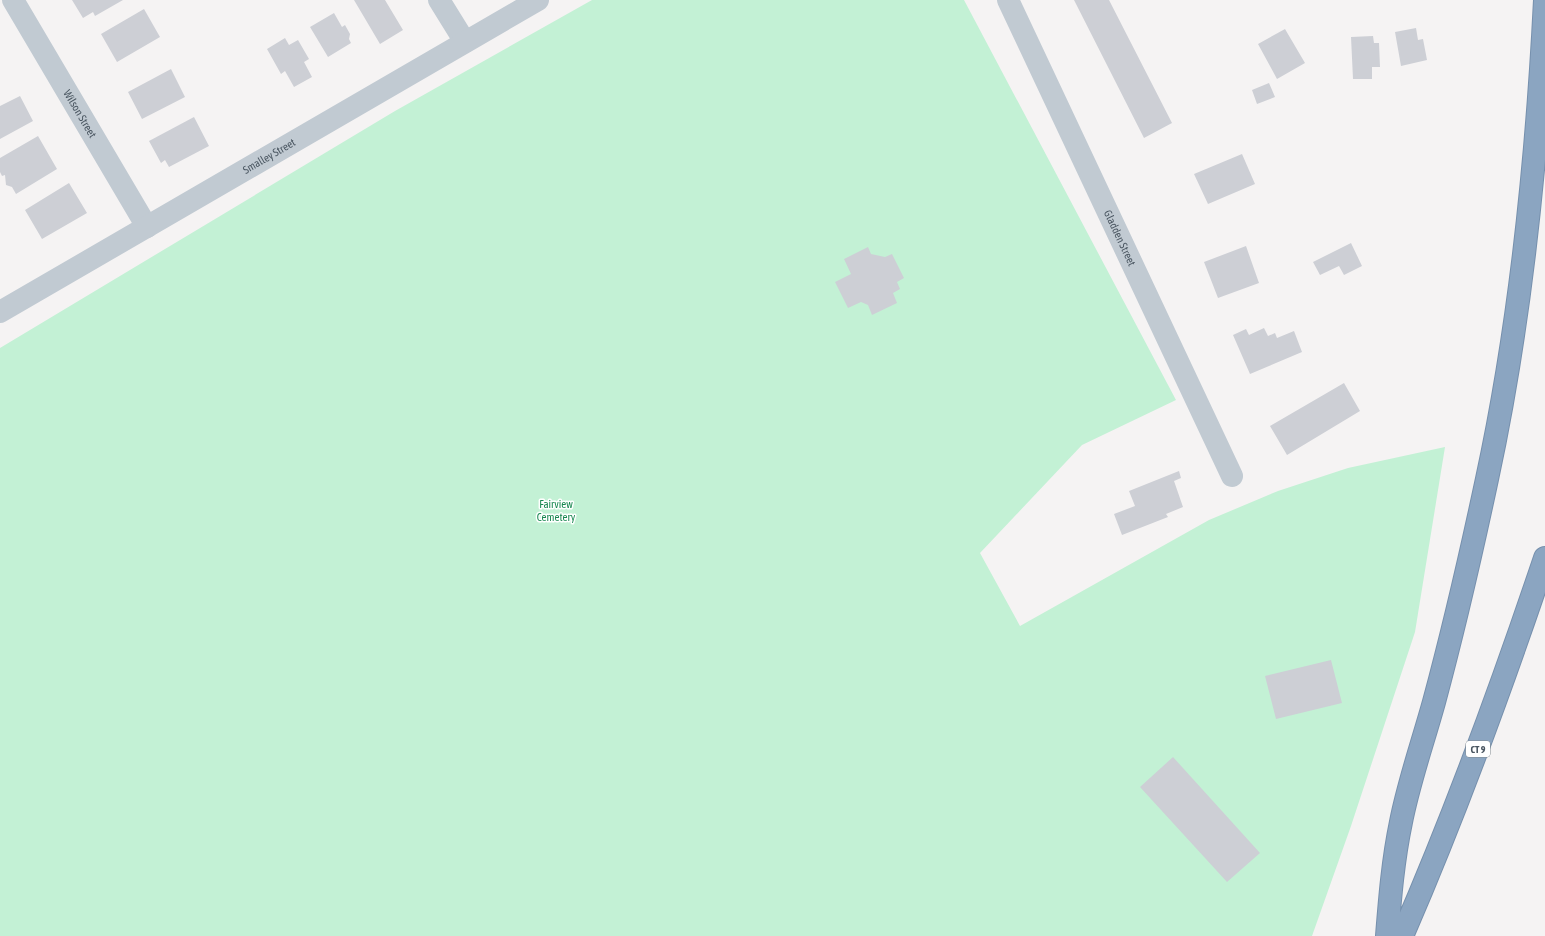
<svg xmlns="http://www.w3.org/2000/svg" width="1545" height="936" viewBox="0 0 1545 936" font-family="'Asap Condensed',sans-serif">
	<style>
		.green { fill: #c3f1d5 }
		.building { fill: #cdcfd5 }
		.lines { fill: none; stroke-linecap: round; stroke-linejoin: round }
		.highway-casing { stroke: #7690ad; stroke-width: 24 }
		.minor { stroke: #c1cad2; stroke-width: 22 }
		.highway { stroke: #8ba5c1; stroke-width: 22 }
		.labels { text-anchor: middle; stroke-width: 3; stroke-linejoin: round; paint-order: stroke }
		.shield { fill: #fff; stroke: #808990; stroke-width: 1 }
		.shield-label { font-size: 10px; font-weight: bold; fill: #4a5661 }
		.street-label { font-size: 11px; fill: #4a5661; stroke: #fff }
		.park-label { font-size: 11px; fill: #17864f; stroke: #fff }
	</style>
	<rect width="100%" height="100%" fill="#f5f3f3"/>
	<path class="green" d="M592,0H964L1176,400L1082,445L980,553L1020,626L1209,520L1278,491L1348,468L1445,447L1415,632L1351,826L1312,936H0V348L395,111Z"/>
	<path class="building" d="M72,0H123L95,16L93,12L83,18Z
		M354,0H385L403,30L380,44Z
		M1074,0H1109L1172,123L1144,138Z
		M144,9L160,37L117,62L101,34Z
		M334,13L342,27L345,25L350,34L349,39L351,43L328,57L310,27Z
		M1416,28L1418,40L1423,39L1427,60L1401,66L1395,32Z
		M1285,29L1305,63L1277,79L1258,44Z
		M1373,36L1374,43H1379L1380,67H1372V79H1353L1351,37Z
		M285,38L289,45L298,40L309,59L304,62L312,77L294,87L285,71L281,74L267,49Z
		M171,69L185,97L142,119L128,92Z
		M1269,83L1275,97L1257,104L1252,90Z
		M20,96L33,121L0,139V106Z
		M194,117L209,146L169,167L165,160L161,163L149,141Z
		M38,136L57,169L16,194L12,187L6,185L5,175L2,176L0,172V158Z
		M1242,154L1255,184L1208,204L1194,174Z
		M69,183L87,213L42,239L25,210Z
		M1351,243L1362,266L1344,275L1339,266L1320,275L1313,262Z
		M1246,246L1259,283L1218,298L1204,262Z
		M868,247L871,254L885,257L892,254L904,278L897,282L900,289L893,293L897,303L872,315L868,305L861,302L848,308L835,282L851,274L844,259Z
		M1264,328L1268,336L1275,333L1277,338L1294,331L1302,352L1250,374L1233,335L1246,329L1249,335Z
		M1344,383L1360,411L1287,455L1270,426Z
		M1179,471L1181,478L1174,481L1183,507L1166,514L1168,517L1122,535L1114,514L1135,506L1129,491Z
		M1331,660L1342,703L1276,719L1265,676Z
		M1173,757L1260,853L1227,882L1140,787Z"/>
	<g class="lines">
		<defs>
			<path id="highway" d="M1387,936C1390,898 1393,860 1401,822C1409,781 1423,742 1434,702C1454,628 1471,554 1487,479C1521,322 1537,161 1545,0
				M1402,936C1456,812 1502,686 1545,558"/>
		</defs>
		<use href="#highway" class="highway-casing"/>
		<g class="minor">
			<path id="s1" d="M13,0L147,227"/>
			<path d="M439,0L465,42"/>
			<path id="s2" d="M1008,0L1232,476"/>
			<path id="s3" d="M0,312L538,0"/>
		</g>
		<use href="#highway" class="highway"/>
	</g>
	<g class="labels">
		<rect class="shield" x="1466" y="741" width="24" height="16" rx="3"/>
		<g class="shield-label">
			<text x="1478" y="753">CT 9</text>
		</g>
		<g class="street-label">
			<text dy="4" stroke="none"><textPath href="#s1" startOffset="132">Wilson Street</textPath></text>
			<text dy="4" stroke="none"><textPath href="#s3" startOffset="311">Smalley Street</textPath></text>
			<text dy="4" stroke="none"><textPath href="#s2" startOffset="263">Gladden Street</textPath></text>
		</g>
		<g class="park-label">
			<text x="556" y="508">Fairview<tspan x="556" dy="13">Cemetery</tspan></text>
		</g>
	</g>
</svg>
